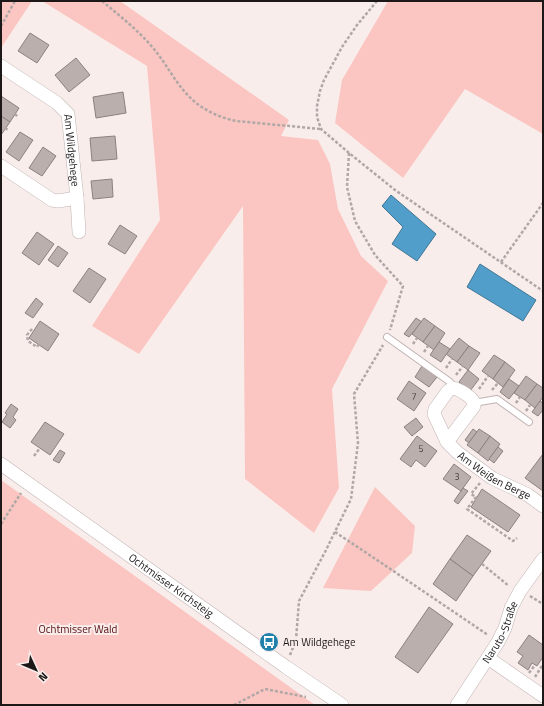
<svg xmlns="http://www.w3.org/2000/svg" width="544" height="706" font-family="'Titillium Web',sans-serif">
<rect width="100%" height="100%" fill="#f9edec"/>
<!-- green -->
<g fill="#fbc6c1">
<polygon points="1,1 32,1 1,48"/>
<polygon points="42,1 120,1 289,120 281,136 318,140 330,164 338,209 361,256 388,281 332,389 339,488 314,533 245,479 243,206 139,354 92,326 160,220 147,66"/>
<polygon points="388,1 543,1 543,134 465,89 403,178 335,123 342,80"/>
<polygon points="1,480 315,705 1,705"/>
<polygon points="375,487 415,526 412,553 371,591 323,588"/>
</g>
<!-- water -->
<g fill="#509ec9" stroke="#407694">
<polygon points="391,195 436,234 417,261 392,244 403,227 382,206"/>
<polygon points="480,264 536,300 523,321 467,287"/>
</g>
<!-- building -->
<g fill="#baafad" stroke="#8c8180">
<polygon points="30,33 49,45 37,63 18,51"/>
<polygon points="76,58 90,75 69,92 55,75"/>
<polygon points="123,92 126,113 96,118 93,97"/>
<polygon points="1,96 19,108 10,122 1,116"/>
<polygon points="1,116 10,122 1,135"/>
<polygon points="20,132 33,140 19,161 6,152"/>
<polygon points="115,136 117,159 92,161 90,138"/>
<polygon points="43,147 56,156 42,176 29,168"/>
<polygon points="112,179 113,197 93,199 91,181"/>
<polygon points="120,225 137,236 125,254 108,244"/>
<polygon points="37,232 54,244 39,265 22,253"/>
<polygon points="58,246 68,253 58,267 48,260"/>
<polygon points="89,268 106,279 90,303 73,291"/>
<polygon points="36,298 43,304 33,318 25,313"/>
<polygon points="416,318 422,322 409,337 404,334"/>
<polygon points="424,318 435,326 423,342 412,334"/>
<polygon points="40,321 59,334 48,351 29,338"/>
<polygon points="435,326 445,333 434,350 423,342"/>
<polygon points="459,338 469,346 457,362 446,354"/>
<polygon points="439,342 450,349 441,362 430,355"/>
<polygon points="469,346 480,353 468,370 457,362"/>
<polygon points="494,355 505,362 493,379 482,371"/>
<polygon points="505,362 515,370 503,387 493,379"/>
<polygon points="422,366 437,377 429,387 415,377"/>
<polygon points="468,370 479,379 470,391 459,382"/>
<polygon points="526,376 537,384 525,400 514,393"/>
<polygon points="509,379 519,386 509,399 500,392"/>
<polygon points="409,381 426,393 414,411 397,399"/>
<polygon points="537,384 543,388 543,397 535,408 525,400"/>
<polygon points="540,401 543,403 543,410 538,416 532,412"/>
<polygon points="11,404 18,409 13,417 16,420 10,428 2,422 7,414 5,413"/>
<polygon points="416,418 423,427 412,436 404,427"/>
<polygon points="45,422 64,434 50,455 31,442"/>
<polygon points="473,429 477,432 469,443 465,440"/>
<polygon points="479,429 490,436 478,453 467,445"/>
<polygon points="417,436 437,451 425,467 416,460 411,467 400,459"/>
<polygon points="490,436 500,444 488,461 478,453"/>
<polygon points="498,447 503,451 494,463 489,459"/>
<polygon points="60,450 65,453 59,463 53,460"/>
<polygon points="543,454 543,491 525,478"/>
<polygon points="454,464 471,477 461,491 443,479"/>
<polygon points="463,488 468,491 458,504 454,501"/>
<polygon points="482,489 520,515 508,532 471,507"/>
<polygon points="467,535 491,551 473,576 450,559"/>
<polygon points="450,559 473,576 456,601 433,584"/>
<polygon points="429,607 453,624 418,673 395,657"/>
<polygon points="529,635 543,645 543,657 537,666 532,663 528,670 518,663 523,656 517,652"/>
</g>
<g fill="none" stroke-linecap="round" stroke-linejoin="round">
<defs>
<g id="service">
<polyline points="387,337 450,382 453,388"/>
<polyline points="474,403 497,399 529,422"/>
</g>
<g id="minor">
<path id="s1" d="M1,66L57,103L68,114L77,198L58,201L52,200L1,166"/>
<polyline points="77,198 79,232"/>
<path id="s2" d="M447,442L474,406C474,405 474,404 474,403C473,397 458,389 453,388L448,391L435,409L434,414L447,442L458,453L492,478L528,495L543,506"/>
<path id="s3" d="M1,464L286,667L342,705"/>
<polyline points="488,658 543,696"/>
<path id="s4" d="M457,705L498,642L505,628L511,608L520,591L543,559"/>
</g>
</defs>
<!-- service casing -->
<use href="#service" stroke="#bfb4b3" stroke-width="8"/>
<!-- minor casing -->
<use href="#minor" stroke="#bfb4b3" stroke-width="14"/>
<!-- path -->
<g stroke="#b0a7a6" stroke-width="2.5" stroke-dasharray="3 2" stroke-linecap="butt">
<path d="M102,1C120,16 139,31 154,49C168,66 178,88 195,102C207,112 222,118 236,121L321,129"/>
<polyline points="377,1 357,25 342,47 324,80 320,91 317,106 317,117 321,129 349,153 395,190 543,291"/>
<polyline points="1,26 15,1"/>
<polyline points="15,114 18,117"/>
<polyline points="5,128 8,130"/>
<polyline points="349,153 347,187 355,221 375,255 403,286 390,330"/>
<polyline points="501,262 543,203"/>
<polyline points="32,329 27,335 28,341 37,347 39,344"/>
<polyline points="413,344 417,338"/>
<polyline points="424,352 428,346"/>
<polyline points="446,368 452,359"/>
<polyline points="456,375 463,366"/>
<polyline points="479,389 488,376"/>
<polyline points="492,390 498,383"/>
<polyline points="516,403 520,397"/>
<polyline points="526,411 530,405"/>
<polyline points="34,456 40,448"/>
<polyline points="480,483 471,494 476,497 467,509 513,541 517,538"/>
<polyline points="1,524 21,493"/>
<polyline points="335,532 383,564 488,635"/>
<polyline points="482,564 509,586"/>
<polyline points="530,596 543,604"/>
<polyline points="290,655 296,640 299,601 325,552 351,499 358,443 354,394 383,345"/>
<polyline points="529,673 535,665"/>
<polyline points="535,677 543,664"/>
<polyline points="234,705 265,689 306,697"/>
</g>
<!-- service -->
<use href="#service" stroke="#fff" stroke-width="6"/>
<!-- minor -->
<use href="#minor" stroke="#fff" stroke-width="13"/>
</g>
<!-- icons -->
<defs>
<symbol id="bus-disc" viewBox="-11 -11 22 22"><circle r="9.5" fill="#2180ac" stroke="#f9edec"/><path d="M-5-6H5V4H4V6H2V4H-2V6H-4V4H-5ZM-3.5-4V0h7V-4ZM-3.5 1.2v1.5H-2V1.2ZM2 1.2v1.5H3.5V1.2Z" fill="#fff"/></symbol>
</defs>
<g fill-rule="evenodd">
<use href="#bus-disc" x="258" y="631" width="22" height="22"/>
</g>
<g text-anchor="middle" stroke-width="4" stroke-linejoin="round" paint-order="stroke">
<!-- number labels -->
<g font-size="9" fill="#443e3d">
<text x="414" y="400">7</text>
<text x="421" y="452">5</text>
<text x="457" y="480">3</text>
</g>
<!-- street labels -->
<g font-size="11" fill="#1c1818" stroke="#f9edec">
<text dy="4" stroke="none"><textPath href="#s1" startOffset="119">Am Wildgehege</textPath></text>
<text dy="4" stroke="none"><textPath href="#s2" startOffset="197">Am Weißen Berge</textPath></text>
<text dy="4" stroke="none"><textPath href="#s3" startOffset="209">Ochtmisser Kirchsteig</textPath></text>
<text dy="4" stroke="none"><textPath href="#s4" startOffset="85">Naruto-Straße</textPath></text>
</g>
<!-- park labels -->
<g font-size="11" fill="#550c0e" stroke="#f9edec">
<text x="78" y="633">Ochtmisser Wald</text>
</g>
<!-- poi labels -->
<g font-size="11" fill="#1c1818" stroke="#f9edec" text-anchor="start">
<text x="283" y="646">Am Wildgehege</text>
</g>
</g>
<!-- border -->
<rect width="544" height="706" fill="none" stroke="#1c1818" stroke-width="4"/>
<!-- north arrow -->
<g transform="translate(36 670) rotate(134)" stroke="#f9edec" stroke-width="3" paint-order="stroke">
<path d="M0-3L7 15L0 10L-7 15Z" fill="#1c1818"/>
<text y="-6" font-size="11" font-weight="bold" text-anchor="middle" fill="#1c1818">N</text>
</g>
</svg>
